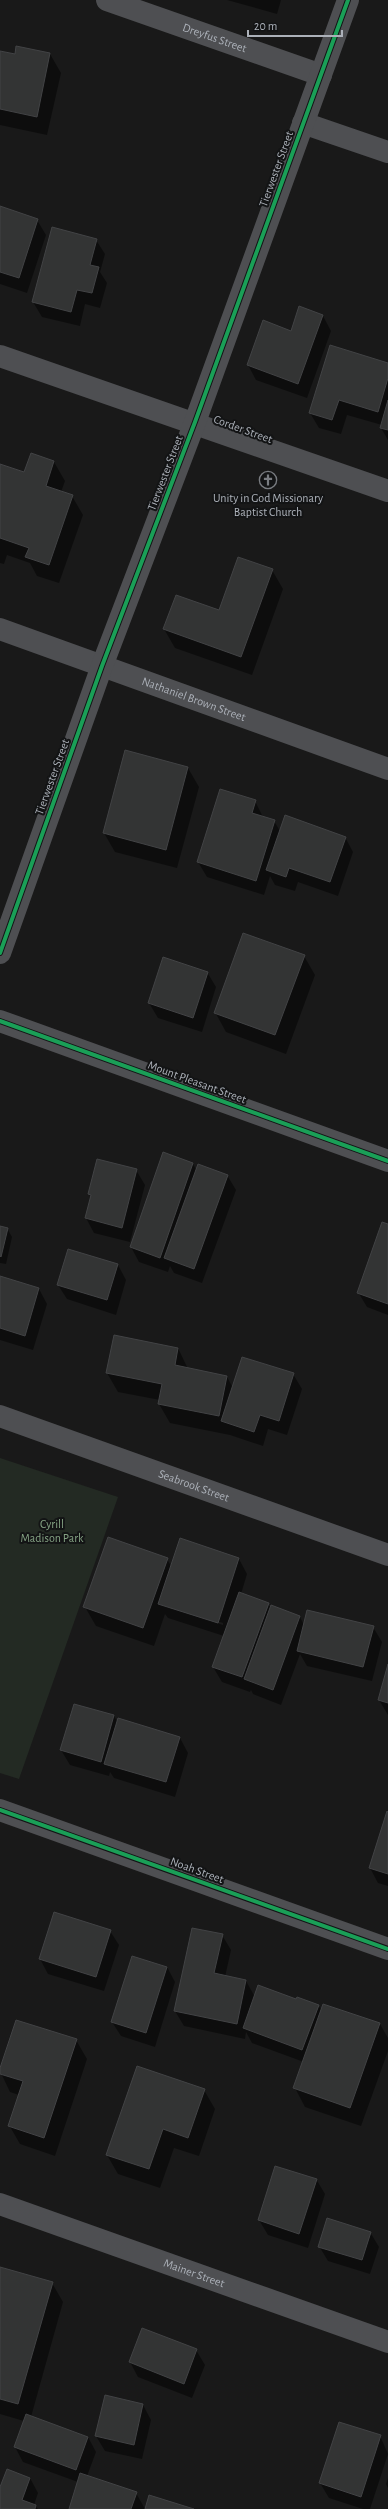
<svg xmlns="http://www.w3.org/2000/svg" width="388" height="2509" font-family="'Alegreya Sans',sans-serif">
<rect width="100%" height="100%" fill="#191919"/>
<!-- green -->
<polygon fill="#232a23" points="0,1458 118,1497 19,1779 0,1773"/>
<!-- shadow -->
<g fill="#0007" fill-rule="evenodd">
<polygon points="227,0 281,0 277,14"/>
<polygon points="0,52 15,55 50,54 61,73 47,135 0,125"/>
<polygon points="0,207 37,220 46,235 27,293 0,284"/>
<polygon points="96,240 105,254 100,272 107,283 100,308 85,304 80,326 42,317 33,302"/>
<polygon points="323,316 331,331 307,398 256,380 248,365 291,332"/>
<polygon points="388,364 388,440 381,428 382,425 347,415 341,434 319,428 310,413"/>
<polygon points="31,454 54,462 65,481 61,492 72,496 83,515 59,583 37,576 30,563 7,555 4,564 0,563 0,465 24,474"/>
<polygon points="272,570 283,589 252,675 175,648 164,629 219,611"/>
<polygon points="188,768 199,787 177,868 115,852 104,833"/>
<polygon points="255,801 263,817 274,821 280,831 345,837 353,852 338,896 298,882 295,891 275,885 270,876 264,895 207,877 198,862"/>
<polygon points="304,956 315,975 286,1054 226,1032 215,1012"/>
<polygon points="207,972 216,987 202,1032 158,1018 149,1003"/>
<polygon points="193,1164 197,1171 227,1175 236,1190 202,1283 174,1273 170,1266 168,1272 139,1262 131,1247"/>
<polygon points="136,1170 145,1185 130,1242 94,1233 86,1218 91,1198 89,1194"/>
<polygon points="388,1226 388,1315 367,1307 358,1292"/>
<polygon points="0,1227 7,1228 12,1237 6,1264 0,1263"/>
<polygon points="69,1251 118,1265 126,1280 116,1315 67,1299 58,1285"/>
<polygon points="0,1277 39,1289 47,1304 33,1350 0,1340"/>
<polygon points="178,1348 188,1369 227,1377 233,1388 293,1374 302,1389 287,1435 268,1429 263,1446 230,1435 170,1423 159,1404 160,1400 118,1392 107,1373"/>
<path d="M180,1539L239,1559L247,1574L241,1594L268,1604L271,1608L300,1617L304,1625L373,1627L382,1642L372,1681L307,1666L300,1654L281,1705L253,1694L251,1690L250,1692L222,1682L213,1667L224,1636L168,1618L165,1614L154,1646L96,1626L85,1607L167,1559L171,1566ZM170,1606L223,1623V1625L170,1608Z"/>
<polygon points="388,1667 388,1715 379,1700"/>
<polygon points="114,1716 118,1723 119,1720 180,1738 188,1753 175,1797 114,1778 110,1772 109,1776 70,1765 61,1750"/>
<polygon points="388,1813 388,1886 378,1883 370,1868"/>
<polygon points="110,1931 119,1945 104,1991 48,1974 40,1959"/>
<polygon points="222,1935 231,1950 225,1977 246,1981 255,1997 297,2001 318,2005 322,2011 324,2005 380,2024 388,2038 388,2051 361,2126 305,2107 295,2088 304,2062 252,2043 246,2032 245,2039 184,2026 175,2011"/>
<polygon points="167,1967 175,1982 155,2047 121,2036 112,2022"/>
<polygon points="76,2040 87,2059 55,2156 20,2144 9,2125 19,2095 10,2092 0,2071"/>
<polygon points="204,2090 215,2109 199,2156 174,2148 160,2188 118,2174 107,2155"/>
<polygon points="316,2179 325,2194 308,2248 268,2235 259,2220"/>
<polygon points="370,2232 379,2247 370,2274 328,2261 319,2246"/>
<polygon points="0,2268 52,2283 63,2302 31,2417 88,2437 96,2452 87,2476 136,2493 145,2509 70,2509 78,2482 23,2462 15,2447 24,2421 0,2414"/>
<polygon points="196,2350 205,2365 192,2398 138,2377 130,2362"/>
<polygon points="143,2405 151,2420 142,2459 105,2451 96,2436"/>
<polygon points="380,2436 388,2454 370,2509 363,2509 329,2498 320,2483"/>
<polygon points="30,2478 38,2493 34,2505 38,2509 0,2509 0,2489"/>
<polygon points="388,2478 388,2488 386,2484"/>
</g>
<!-- building -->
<g fill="#333434" stroke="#424345">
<polygon points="16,46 50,53 37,117 0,109 0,51 15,54"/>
<polygon points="0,206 38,219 19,278 0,272"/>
<polygon points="52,227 97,239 90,265 99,267 92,293 77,290 71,312 32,302"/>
<polygon points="299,306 323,315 298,384 247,365 263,320 291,331"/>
<polygon points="330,345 388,363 388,378 378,412 339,400 332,420 309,413"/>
<polygon points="388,400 388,430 380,428"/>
<polygon points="31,453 54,461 46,486 73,495 49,565 25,557 29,548 0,538 0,464 24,472"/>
<polygon points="238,557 273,569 241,657 163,629 176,595 219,610"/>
<polygon points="125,750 188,767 166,850 103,833"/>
<polygon points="220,789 256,800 252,813 275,820 256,881 197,862"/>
<polygon points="285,815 346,837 330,882 289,868 286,877 266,870"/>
<polygon points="243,933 305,955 275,1035 214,1013"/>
<polygon points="163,957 208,972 193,1018 148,1003"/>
<polygon points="163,1152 193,1163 160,1258 130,1247"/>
<polygon points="97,1159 137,1169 122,1228 85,1218 91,1195 88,1194"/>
<polygon points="198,1164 228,1175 194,1269 164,1258"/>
<polygon points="382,1222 388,1224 388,1304 357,1293"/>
<polygon points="0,1226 8,1228 1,1257 0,1256"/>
<polygon points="68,1249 118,1264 107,1300 57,1285"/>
<polygon points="0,1276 39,1288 25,1336 0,1328"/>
<polygon points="114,1335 178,1348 175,1365 227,1376 219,1416 158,1404 162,1384 106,1373"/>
<polygon points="242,1357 294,1373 279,1421 260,1415 254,1432 221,1421"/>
<polygon points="108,1537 168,1558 143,1628 83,1607"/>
<polygon points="180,1538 239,1558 218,1623 158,1604"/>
<polygon points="239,1592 269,1603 242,1677 212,1667"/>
<polygon points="271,1605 300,1616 273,1690 244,1679"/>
<polygon points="307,1610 374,1626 363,1667 297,1651"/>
<polygon points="388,1664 388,1703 378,1700"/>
<polygon points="74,1704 114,1715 101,1762 60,1750"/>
<polygon points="118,1718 180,1737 166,1782 104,1764"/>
<polygon points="387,1811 388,1812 388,1874 369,1868"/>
<polygon points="54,1912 111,1930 96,1977 39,1959"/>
<polygon points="192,1928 223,1934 214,1973 246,1980 237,2024 174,2011"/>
<polygon points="132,1956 167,1967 146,2033 111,2022"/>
<polygon points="258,1985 296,1999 297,1997 319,2005 302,2050 243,2028"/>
<polygon points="323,2004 380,2023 350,2108 293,2088"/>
<polygon points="16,2020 77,2039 44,2138 8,2126 23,2081 0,2074 0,2068"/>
<polygon points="137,2066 205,2089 188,2138 163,2129 149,2169 106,2155"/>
<polygon points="275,2166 317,2179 299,2234 258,2220"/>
<polygon points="327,2218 371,2232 362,2260 318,2247"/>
<polygon points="0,2267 53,2282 18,2404 0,2399"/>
<polygon points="142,2328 197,2349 184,2384 129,2362"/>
<polygon points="105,2395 143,2404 134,2445 95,2436"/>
<polygon points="26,2414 88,2437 76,2470 14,2447"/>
<polygon points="339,2422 381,2435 361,2497 319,2483"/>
<polygon points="7,2469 30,2478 22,2500 36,2505 35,2509 0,2509 0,2487"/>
<polygon points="80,2473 137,2492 131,2509 69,2509"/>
<polygon points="149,2495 194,2509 145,2509"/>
</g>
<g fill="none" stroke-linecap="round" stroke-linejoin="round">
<!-- minor -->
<g stroke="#4e4f52" stroke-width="22">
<path id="s1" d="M107,0L321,75"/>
<polyline points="303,123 388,152"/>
<polyline points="0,356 388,491"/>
<path id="s2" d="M0,629L388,769"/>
<polyline points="0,1021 388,1161"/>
<path id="s3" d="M0,1416L388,1555"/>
<polyline points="0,1810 388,1949"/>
</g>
<!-- tertiary -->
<g stroke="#4e4f52" stroke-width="22">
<polyline points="0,953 102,666 195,422 348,0"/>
<path id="s4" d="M0,2204L388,2342"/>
</g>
<defs>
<g id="cycleway">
<polyline points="0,953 102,666 195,422 348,0"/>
<polyline points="0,1021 388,1161"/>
<polyline points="0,1810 388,1949"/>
</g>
</defs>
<!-- cycleway casing -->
<use href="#cycleway" stroke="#131415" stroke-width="6"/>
<!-- cycleway -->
<use href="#cycleway" stroke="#1a9f57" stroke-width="4"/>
</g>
<!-- icons -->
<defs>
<symbol id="church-ring" viewBox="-11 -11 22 22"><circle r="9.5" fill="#131415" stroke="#797c81" stroke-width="1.5"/><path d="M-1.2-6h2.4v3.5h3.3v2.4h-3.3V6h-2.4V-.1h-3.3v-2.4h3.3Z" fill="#797c81"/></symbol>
</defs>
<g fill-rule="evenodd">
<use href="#church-ring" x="258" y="470" width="20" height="20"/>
</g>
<g text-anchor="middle" stroke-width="4" stroke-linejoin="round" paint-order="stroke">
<!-- street labels -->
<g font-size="12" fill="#acb1b9" stroke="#131415">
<text dy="4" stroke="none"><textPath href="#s1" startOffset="114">Dreyfus Street</textPath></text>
<text transform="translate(276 169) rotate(-70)" y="4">Tierwester Street</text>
<text transform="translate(243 429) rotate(20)" y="4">Corder Street</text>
<text transform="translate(165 473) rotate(-69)" y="4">Tierwester Street</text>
<text dy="4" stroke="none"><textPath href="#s2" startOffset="206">Nathaniel Brown Street</textPath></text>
<text transform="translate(52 777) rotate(-70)" y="4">Tierwester Street</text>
<text transform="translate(197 1082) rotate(20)" y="4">Mount Pleasant Street</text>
<text dy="4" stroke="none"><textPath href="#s3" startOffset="206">Seabrook Street</textPath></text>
<text transform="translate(197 1870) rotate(20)" y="4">Noah Street</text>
<text dy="4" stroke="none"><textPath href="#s4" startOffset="206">Mainer Street</textPath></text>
</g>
<!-- poi labels -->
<g font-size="12" fill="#acb1b9" stroke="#131415">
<text x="268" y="502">Unity in God Missionary<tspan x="268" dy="14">Baptist Church</tspan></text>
</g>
<!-- park labels -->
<g font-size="12" fill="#85a384" stroke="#131415">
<text x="52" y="1528">Cyrill<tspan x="52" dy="14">Madison Park</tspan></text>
</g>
</g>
<!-- scale -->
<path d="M248 30v6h94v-6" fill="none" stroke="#acb1b9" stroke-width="2"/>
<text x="254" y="30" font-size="12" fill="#acb1b9" stroke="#131415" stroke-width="3" paint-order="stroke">20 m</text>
</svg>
